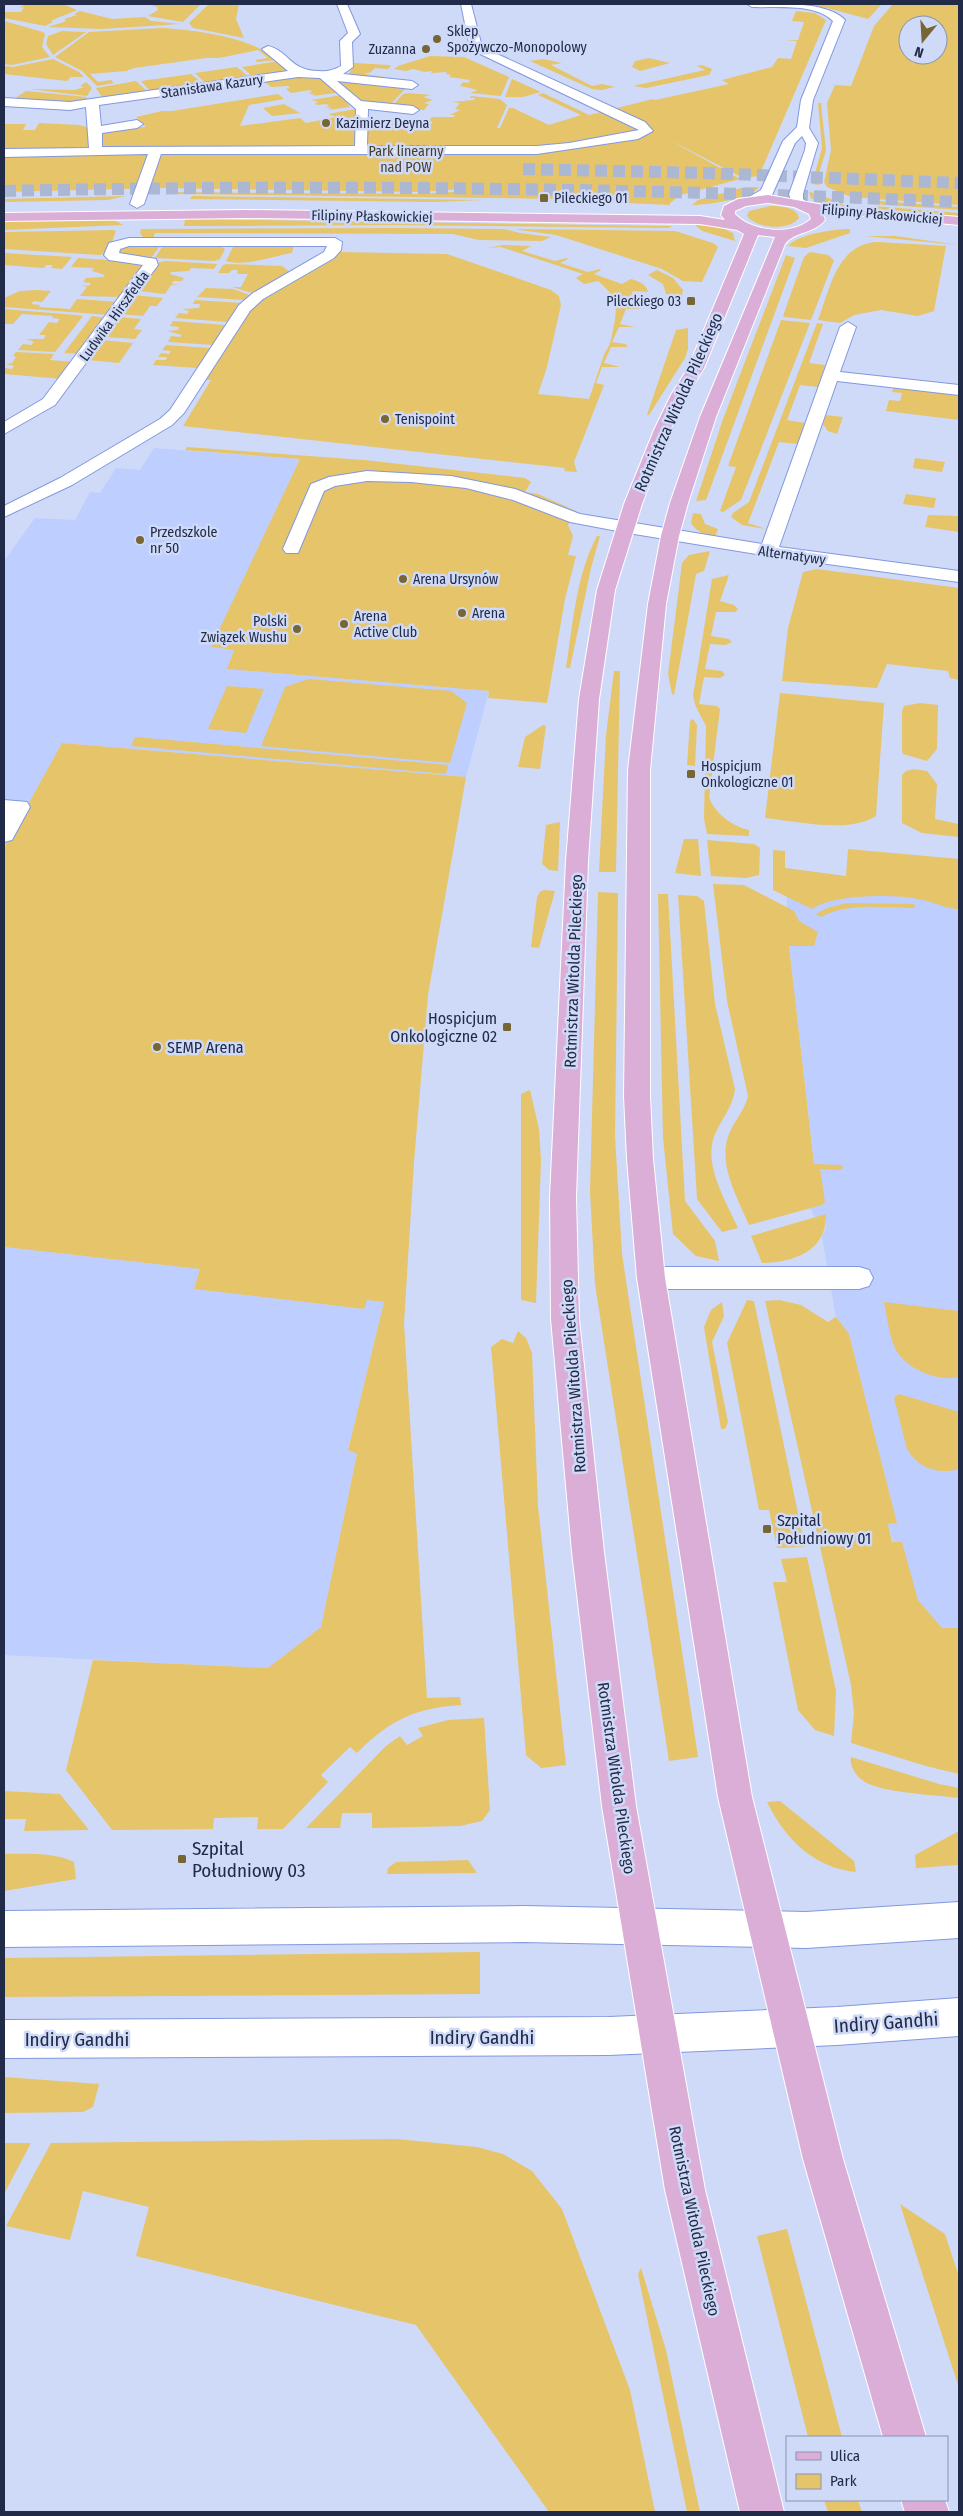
<svg xmlns="http://www.w3.org/2000/svg" width="963" height="2516" font-family="'Fira Sans Condensed',sans-serif">
<rect width="100%" height="100%" fill="#cfdaf8"/>
<!-- built -->
<g fill="#bdceff">
<polygon points="154,448 300,459 212,647 234,650 227,669 489,691 466,777 62,743 4,848 4,561 35,518 75,520 90,492 100,493 116,468 140,470"/>
<polygon points="785,868 959,892 959,1311 884,1303 916,1368 942,1378 959,1377 959,1628 942,1628 918,1600 912,1580 893,1542 888,1524 897,1523 849,1334 836,1317 822,1237 826,1228 826,1215 815,1217 810,1208 814,1163 789,945"/>
<polygon points="4,1247 200,1269 194,1289 363,1309 366,1300 384,1302 348,1449 357,1453 321,1627 268,1668 4,1655"/>
</g>
<!-- green -->
<g fill="#e5c46a" fill-rule="evenodd">
<path d="M26,4H63L77,10C69,14 58,17 51,21L53,22L45,26L4,18V12H21L24,7L19,8Z"/>
<polygon points="149,4 201,4 183,22 148,16 158,10 157,7"/>
<polygon points="209,4 239,4 236,19 244,38 193,28 189,23"/>
<polygon points="799,4 882,4 868,19 827,8"/>
<path d="M893,4H959V205L851,197L827,187L824,182L831,150L827,103L835,85L851,86L874,26ZM908,25H938V55H908Z"/>
<polygon points="80,11 112,19 145,17 151,21 180,24 101,29 48,27 64,22 66,20 64,19 77,15 74,14"/>
<polygon points="796,11 815,13 826,20 759,176 743,178 666,138 740,179 681,195 670,203 670,205 563,200 563,199 177,194 168,192 421,194 467,191 461,189 422,192 160,188 4,192 4,124 26,124 23,130 35,130 39,123 79,125 91,128 146,127 136,117 162,111 172,111 278,94 284,99 249,105 240,126 300,118 306,123 336,117 328,114 356,109 356,126 367,122 424,125 431,124 433,122 428,121 432,117 454,117 455,115 450,115 460,110 455,109 460,103 452,102 474,100 475,98 470,98 471,96 500,99 507,105 497,128 500,128 509,108 513,108 549,125 581,115 538,95 543,93 589,115 653,99 655,100 729,84 722,80 772,67 778,58 791,59 797,41 785,40 798,40 804,22 792,21"/>
<polygon points="4,21 43,32 45,34 42,47 50,57 12,65 4,64 4,34 6,32 4,31"/>
<path d="M162,28C195,30 253,37 276,60L257,62L255,60L268,58L258,50L219,58H206L134,68L126,71L90,74L98,82L111,80L114,83L97,86L82,71L55,57L89,32Z"/>
<polygon points="62,31 86,32 53,55 46,44 48,36"/>
<polygon points="430,56 464,57 509,77 501,96 470,93 478,90 460,86 463,82 468,83 470,80 449,77 451,75 446,74 447,72 431,73 432,71 425,72 413,69 406,71 394,69 398,66"/>
<polygon points="649,58 670,63 640,71 632,67 635,61"/>
<polygon points="53,59 79,72 84,77 71,77 67,81 4,74 4,66 13,67"/>
<polygon points="543,59 562,63 551,65 592,86 602,84 615,87 601,90 592,89 530,61"/>
<polygon points="279,61 291,70 285,73 253,77 242,67"/>
<polygon points="354,63 389,65 391,66 388,69 375,68 371,72 364,74 385,77 383,78 413,81 348,76"/>
<polygon points="702,65 712,69 709,75 646,88 633,86 705,70 697,66"/>
<polygon points="237,67 250,78 206,84 195,73"/>
<polygon points="191,74 203,84 151,92 141,81"/>
<polygon points="295,75 322,78 336,93 312,96 315,95 308,93 312,92 310,90 291,93 286,89 290,88 288,86 271,87 263,80"/>
<polygon points="512,79 541,92 523,97 505,97"/>
<polygon points="136,81 148,92 118,97 102,97 96,88"/>
<polygon points="351,81 407,87 389,106 361,102 337,83"/>
<polygon points="86,82 92,88 87,96 30,89 75,90 84,87 80,86"/>
<polygon points="26,91 86,97 87,98 84,102 65,104 11,101"/>
<polygon points="409,93 431,95 423,97 433,100 424,103 429,104 424,110 392,106 403,94"/>
<polygon points="342,95 350,107 328,110 332,108 325,107 329,106 327,104 317,105 315,103 319,102 311,100"/>
<polygon points="818,103 821,103 826,151 818,176 820,185 812,184 822,148"/>
<polygon points="284,104 300,113 272,116 263,108"/>
<path d="M745,187H759C750,199 707,205 692,205L698,200Z"/>
<polygon points="809,192 819,194 851,208 826,206 811,198"/>
<polygon points="125,196 108,200 4,202 4,199"/>
<polygon points="192,196 484,200 435,202 190,199"/>
<polygon points="878,201 959,207 959,210 874,204"/>
<path d="M770,206C780,206 797,207 799,218C789,231 757,229 747,216L749,211Z"/>
<polygon points="874,206 959,213 959,216 874,209"/>
<polygon points="103,219 116,221 123,225 4,230 4,221"/>
<polygon points="185,219 672,226 669,228 397,225 186,226 184,226"/>
<polygon points="695,225 720,227 733,233 735,241 702,231"/>
<polygon points="396,228 504,229 520,233 551,237 542,241 479,240 453,234 155,233 153,239 143,237 140,233 141,229"/>
<polygon points="513,229 675,231 713,243 718,247 702,282 683,281 662,269 556,235"/>
<path d="M850,229V233L806,248L788,246C798,234 835,229 850,229Z"/>
<polygon points="113,230 116,231 108,253 99,255 4,249 4,232"/>
<polygon points="865,236 895,236 959,245"/>
<path d="M878,242L946,246L934,311L918,316L881,310L854,315L840,323L818,320C830,289 837,243 878,242Z"/>
<path d="M234,245H294L292,253C273,256 245,267 226,261Z"/>
<path d="M503,245L531,246L522,251L555,261L567,258L568,259L560,263L588,272L600,269L601,270L594,274L622,284L631,279C638,281 647,284 648,292L633,291L627,306L642,309H626L620,324L635,327H619L612,342L625,344L628,347H611L604,363L620,367H602L596,383L604,385L574,462L577,472L564,471L565,468L183,426L211,380H204L254,304L339,252L447,254L551,290L559,296L561,305L547,367L538,394L589,399L605,352C611,345 611,338 613,330C618,306 618,298 598,281L584,284L576,278L583,274L501,247L487,248Z"/>
<polygon points="120,247 159,247 152,257 119,255 117,248"/>
<polygon points="162,247 222,247 225,249 220,259 214,261 155,258"/>
<polygon points="810,252 828,255 834,260 811,320 785,317 783,316 804,257"/>
<polygon points="4,253 72,257 62,269 51,268 53,265 46,265 44,268 4,265"/>
<polygon points="786,255 795,258 706,500 696,501 723,419"/>
<polygon points="78,258 140,262 146,265 122,297 80,296 87,287 81,285 89,286 91,283 83,282 86,278 103,277 105,275 92,271 94,268 71,267"/>
<polygon points="165,261 217,264 214,269 191,268 189,271 171,272 170,274 184,278 182,281 173,281 172,284 180,284 171,285 165,294 138,291 157,263"/>
<polygon points="227,264 282,266 291,273 255,294 232,287 241,287 248,274 237,274 238,270 232,270 229,273 218,273 223,265"/>
<polygon points="657,270 673,278 683,290 682,296 666,294 663,284 648,275"/>
<polygon points="206,288 233,289 252,296 245,300 197,297"/>
<polygon points="37,290 51,291 42,302 34,301 31,304 40,305 39,307 70,309 77,299 119,302 109,315 4,307 4,298 20,291"/>
<polygon points="134,295 163,298 157,306 150,306 143,316 120,314"/>
<polygon points="195,300 242,303 228,322 175,318 179,313 187,314 189,311 182,309 199,308 200,304 193,304"/>
<polygon points="4,309 76,315 83,316 55,352 18,350 23,344 31,345 34,342 26,339 44,339 46,335 39,335 49,322 57,323 60,319 52,318 53,316 22,314 13,324 4,324"/>
<polygon points="92,316 107,318 81,354 64,353"/>
<polygon points="118,317 141,319 134,329 142,330 135,339 104,337"/>
<polygon points="781,320 810,323 741,500 723,512 720,511 736,467 728,466"/>
<polygon points="173,321 225,325 213,345 168,342 171,336 180,337 182,335 167,331 178,330 179,327 170,326"/>
<polygon points="817,323 823,324 809,363 825,365 818,387 800,385 787,420 805,423 798,444 779,442 748,523 766,529 742,525 731,517 733,513 749,502"/>
<polygon points="688,328 688,349 685,358 649,415 647,415 676,330"/>
<polygon points="101,340 133,343 119,363 88,360"/>
<polygon points="166,345 210,348 198,368 153,365 156,360 166,360 167,357 158,357 161,353 169,354 171,351 162,350"/>
<polygon points="16,352 54,354 50,360 75,362 62,379 4,374 4,368 12,369 14,366 6,364 12,363 16,357 13,356"/>
<polygon points="894,387 959,394 959,420 886,411 889,400 900,401 902,393 892,392"/>
<polygon points="826,415 843,417 837,434 828,431 823,424"/>
<polygon points="187,447 364,460 525,478 531,482 525,492 538,494 576,511 568,525 573,536 568,555 576,556 565,599 547,703 488,698 489,691 227,669 234,650 211,647 300,459 185,450"/>
<polygon points="915,458 945,462 942,472 913,468"/>
<polygon points="906,494 936,498 934,508 903,504"/>
<path d="M693,513L701,514L705,524L718,529L715,537C706,535 696,532 691,523Z"/>
<polygon points="928,515 959,516 959,532 925,527"/>
<path d="M597,536H600L591,568L570,668H566C573,624 576,575 597,536Z"/>
<polygon points="710,551 704,571 696,574 674,695 672,694 668,674 682,563 689,555"/>
<polygon points="817,569 959,588 959,680 950,678 948,671 887,664 877,688 782,681 788,628 803,572"/>
<path d="M729,575L720,601L734,605L738,609L735,612H716L711,636L729,639L732,642L725,645L710,644L705,669L722,671L725,675L720,678L704,677L699,704L717,706L720,709L709,798C716,814 731,826 749,830V836L707,834L704,819L706,726L696,707L693,696L712,579Z"/>
<polygon points="614,671 620,671 616,872 599,872 606,735"/>
<polygon points="308,679 451,691 467,703 450,763 261,746 285,687"/>
<polygon points="227,686 264,689 246,733 208,729"/>
<path d="M780,693L884,703L876,816C848,834 797,821 765,818Z"/>
<polygon points="920,703 938,705 937,749 927,761 903,754 902,750 902,711 904,706"/>
<polygon points="693,719 697,725 695,766 687,765 690,721"/>
<polygon points="543,725 546,726 540,769 518,767 525,737"/>
<polygon points="135,737 448,765 446,774 131,746"/>
<path d="M62,743L466,777L428,995L414,1162L404,1323L427,1698L460,1697L461,1705C415,1708 390,1720 357,1753L350,1747L321,1775L328,1782L283,1829H257L258,1817L214,1818L213,1829L112,1830L66,1770L93,1660L268,1668L321,1627L357,1454L348,1450L384,1302L367,1300L364,1309L194,1289L200,1269L4,1247V848Z"/>
<polygon points="914,769 927,771 937,784 935,819 959,824 959,837 922,833 902,823 902,775 906,771"/>
<polygon points="560,822 558,871 549,870 542,864 546,825"/>
<polygon points="684,839 698,839 701,876 675,873"/>
<polygon points="707,840 754,844 760,848 759,875 746,878 711,876"/>
<path d="M848,849L959,859V909C944,909 933,901 918,899C893,894 834,894 812,909L773,890V850L785,851V868L846,876Z"/>
<path d="M713,884L744,885L794,911L799,921L818,932L814,946H789L814,1164L842,1165L843,1168L839,1170L820,1169L825,1202L822,1205L749,1225C738,1198 717,1164 729,1134C734,1121 745,1110 748,1096L727,1001Z"/>
<polygon points="544,890 555,891 539,948 531,947 537,897 540,892"/>
<polygon points="598,892 618,893 615,1136 622,1254 698,1757 669,1761 595,1284 590,1191"/>
<polygon points="658,894 668,894 685,1201 715,1241 719,1261 696,1256 673,1234 663,1138"/>
<path d="M678,895L697,896L704,901L715,1004L735,1089C733,1106 723,1117 716,1132C701,1162 726,1201 738,1228L722,1232L697,1199Z"/>
<path d="M847,903L914,904L915,908C884,908 849,902 821,917L816,914L827,908Z"/>
<polygon points="530,1090 539,1129 541,1160 536,1303 521,1300 521,1094"/>
<path d="M826,1214C827,1251 794,1262 762,1263L751,1236Z"/>
<polygon points="747,1300 754,1301 805,1547 777,1548 769,1510 759,1510 727,1343"/>
<polygon points="779,1300 801,1305 828,1322 836,1317 849,1334 897,1523 888,1524 892,1542 902,1542 918,1600 942,1628 959,1628 959,1774 926,1766 851,1743 854,1714 851,1685 765,1301"/>
<polygon points="722,1302 724,1316 712,1342 728,1422 725,1429 721,1429 704,1327 711,1310"/>
<path d="M884,1302L959,1311V1377C938,1382 905,1369 895,1348C889,1335 887,1317 884,1302Z"/>
<polygon points="518,1331 526,1338 532,1353 538,1506 566,1765 541,1768 526,1755 491,1347 502,1339 513,1343"/>
<path d="M899,1394L959,1412V1469C938,1475 918,1468 907,1449L894,1398Z"/>
<polygon points="807,1557 836,1691 834,1736 815,1730 798,1710 773,1582 787,1582 781,1559"/>
<polygon points="484,1718 490,1810 482,1821 460,1826 372,1828 372,1813 342,1813 340,1828 306,1828 386,1746 400,1736 407,1745 423,1736 418,1728 448,1720"/>
<path d="M851,1757L939,1784L959,1788V1798C936,1795 889,1793 869,1784C859,1780 849,1768 851,1757Z"/>
<polygon points="4,1791 60,1794 89,1830 24,1831 26,1819 4,1819"/>
<path d="M780,1801L854,1861L856,1872C814,1868 785,1839 767,1802Z"/>
<polygon points="959,1831 959,1865 916,1868 915,1855"/>
<path d="M4,1854C28,1854 52,1852 74,1862L76,1879L4,1891Z"/>
<polygon points="468,1860 477,1873 387,1874 388,1868 396,1862"/>
<polygon points="480,1952 480,1994 4,1997 4,1958"/>
<polygon points="4,2077 99,2084 93,2107 83,2112 4,2113"/>
<polygon points="396,2139 477,2147 503,2154 532,2171 562,2209 630,2390 655,2512 549,2512 416,2325 136,2256 149,2207 83,2191 70,2240 6,2226 51,2143"/>
<polygon points="4,2143 31,2143 4,2194"/>
<polygon points="900,2204 945,2234 959,2277 959,2388"/>
<polygon points="787,2229 842,2437 808,2437 757,2236"/>
<polygon points="641,2268 666,2350 700,2512 687,2512 638,2274"/>
<polygon points="824,2500 858,2500 862,2512 828,2512"/>
</g>
<g fill="none" stroke-linecap="round" stroke-linejoin="round">
<!-- highway-tunnel -->
<g stroke="#acb7d4" stroke-width="12" stroke-dasharray="12 6" stroke-linecap="butt">
<polyline points="523,169 705,173 959,183"/>
<path d="M4,191C323,184 641,188 959,202"/>
</g>
<defs>
<g id="minor">
<path d="M337,4H347L360,34L352,42L353,67L343,74L412,81L418,85L412,89L337,81L361,101L413,106L419,110L413,114L368,109L367,146H537L569,143L639,130L476,52L469,43L461,4H471L481,43L484,48L645,122L653,131L638,139L537,154H161L144,204L137,208L130,204L148,154L4,157V149L89,148L86,107L70,110L4,106V98L70,102L288,71L264,51L262,49L268,46C289,51 290,71 319,71C327,72 334,70 341,66L340,41L348,33ZM298,77L320,78L356,109L355,146L102,147V133L137,128L143,124L137,120L101,126L99,105Z"/>
<path d="M747,4C774,4 826,0 845,20L813,100L809,128L818,143L803,194V199L809,204L807,207L802,208L792,204L789,194L805,150L806,143L802,136L795,143L772,195L749,205L742,201L761,190L783,141L797,127L801,100L833,21C815,3 776,8 752,7Z"/>
<polygon points="129,238 335,238 342,242 341,250 334,258 263,299 250,311 184,413 172,425 72,485 4,517 4,506 60,478 160,419 170,410 239,305 253,293 324,252 327,246 129,246 120,249 119,253 156,259 158,265 55,405 4,434 4,422 43,399 143,265 109,260 104,255 109,243"/>
<polygon points="848,322 856,327 840,372 959,385 959,395 837,381 779,547 959,571 959,582 769,556 628,533 570,522 513,500 466,488 411,482 367,481 335,486 324,491 298,553 286,553 283,549 311,484 329,477 367,471 451,476 515,489 580,514 762,544 840,327"/>
<polygon points="4,800 27,802 30,807 12,840 4,842"/>
<polygon points="651,1267 859,1267 869,1270 873,1278 869,1286 859,1289 651,1289 641,1286 637,1278 641,1270"/>
<polygon points="959,1902 959,1938 806,1948 524,1942 4,1947 4,1911 524,1906 806,1912"/>
<polygon points="959,1998 959,2036 837,2045 609,2055 4,2058 4,2020 609,2017 837,2007"/>
</g>
<g id="major">
<path d="M768,195L835,207L959,217V225L822,212L825,220C814,234 795,231 785,244L716,417L688,503L679,536L666,604L650,770V1096L653,1159L665,1278L752,1797L843,2159L926,2437H883L803,2159L718,1797L637,1278L627,1159L624,1096L628,770L648,604L661,536L670,503L700,417L775,237L758,235L704,368L687,395L670,430L642,504L615,590L599,699L588,861L576,1197L579,1319L604,1552L636,1806L705,2190L784,2512H740L665,2190L602,1806L572,1552L551,1319L550,1197L566,861L579,699L597,590L624,504L654,430L671,395L688,368L744,234L737,230L700,224L245,218L4,221V213L245,210L700,216L725,220L721,215L724,206L738,199ZM768,203L794,207L809,214L811,219C792,236 752,232 735,214V211L746,206Z"/>
<polygon points="901,2500 945,2500 949,2512 905,2512"/>
</g>
</defs>
<!-- minor casing -->
<use href="#minor" stroke="#8298df" stroke-width="2"/>
<!-- major casing -->
<use href="#major" stroke="#fff" stroke-width="2"/>
<!-- minor -->
<use href="#minor" fill="#fff" fill-rule="evenodd"/>
<!-- major -->
<use href="#major" fill="#dbaed7" fill-rule="evenodd"/>
</g>
<!-- markers -->
<g fill="#776634" stroke="#cfdaf8" stroke-width="2">
<circle cx="437" cy="39" r="5"/>
<circle cx="426" cy="49" r="5"/>
<circle cx="326" cy="123" r="5"/>
<rect x="539" y="193" width="10" height="10" rx="2.5"/>
<rect x="686" y="296" width="10" height="10" rx="2.5"/>
<circle cx="385" cy="419" r="5"/>
<circle cx="140" cy="540" r="5"/>
<circle cx="403" cy="579" r="5"/>
<circle cx="462" cy="613" r="5"/>
<circle cx="344" cy="624" r="5"/>
<circle cx="297" cy="629" r="5"/>
<rect x="686" y="769" width="10" height="10" rx="2.5"/>
<rect x="502" y="1022" width="10" height="10" rx="2.5"/>
<circle cx="157" cy="1047" r="5"/>
<rect x="762" y="1524" width="10" height="10" rx="2.5"/>
<rect x="177" y="1854" width="10" height="10" rx="2.5"/>
</g>
<g text-anchor="middle" stroke-width="5" stroke-linejoin="round" paint-order="stroke">
<!-- far-poi labels -->
<g font-size="14" fill="#212a46" stroke="#cfdaf8" text-anchor="start">
<text x="447" y="36">Sklep<tspan x="447" dy="16">Spożywczo-Monopolowy</tspan></text>
<text x="416" y="54" text-anchor="end">Zuzanna</text>
<text x="336" y="128">Kazimierz Deyna</text>
<text x="554" y="203">Pileckiego 01</text>
<text x="681" y="306" text-anchor="end">Pileckiego 03</text>
<text x="395" y="424">Tenispoint</text>
<text x="150" y="537">Przedszkole<tspan x="150" dy="16">nr 50</tspan></text>
<text x="413" y="584">Arena Ursynów</text>
<text x="472" y="618">Arena</text>
<text x="354" y="621">Arena<tspan x="354" dy="16">Active Club</tspan></text>
<text x="287" y="626" text-anchor="end">Polski<tspan x="287" dy="16">Związek Wushu</tspan></text>
<text x="701" y="771">Hospicjum<tspan x="701" dy="16">Onkologiczne 01</tspan></text>
</g>
<!-- far-street labels -->
<g font-size="14" fill="#212a46" stroke="#cfdaf8">
<text transform="translate(212 86) rotate(-8)" y="5">Stanisława Kazury</text>
<text transform="translate(882 214) rotate(5)" y="5">Filipiny Płaskowickiej</text>
<text transform="translate(372 216) rotate(1)" y="5">Filipiny Płaskowickiej</text>
<text transform="translate(114 316) rotate(-54)" y="5">Ludwika Hirszfelda</text>
<text transform="translate(792 555) rotate(8)" y="5">Alternatywy</text>
</g>
<!-- far-park labels -->
<g font-size="14" fill="#453d26" stroke="#cfdaf8">
<text x="406" y="156">Park linearny<tspan x="406" dy="16">nad POW</tspan></text>
</g>
<!-- street labels -->
<g font-size="16" fill="#212a46" stroke="#cfdaf8">
<text transform="translate(678 402) rotate(-66)" y="6">Rotmistrza Witolda Pileckiego</text>
<text transform="translate(573 971) rotate(-88)" y="6">Rotmistrza Witolda Pileckiego</text>
<text transform="translate(573 1376) rotate(-94)" y="6">Rotmistrza Witolda Pileckiego</text>
<text transform="translate(617 1778) rotate(82)" y="6">Rotmistrza Witolda Pileckiego</text>
<text transform="translate(695 2221) rotate(78)" y="6">Rotmistrza Witolda Pileckiego</text>
</g>
<!-- poi labels -->
<g font-size="16" fill="#212a46" stroke="#cfdaf8" text-anchor="start">
<text x="497" y="1024" text-anchor="end">Hospicjum<tspan x="497" dy="18">Onkologiczne 02</tspan></text>
<text x="167" y="1053">SEMP Arena</text>
<text x="777" y="1526">Szpital<tspan x="777" dy="18">Południowy 01</tspan></text>
</g>
<!-- near-poi labels -->
<g font-size="19" fill="#212a46" stroke="#cfdaf8" text-anchor="start">
<text x="192" y="1855">Szpital<tspan x="192" dy="22">Południowy 03</tspan></text>
</g>
<!-- near-street labels -->
<g font-size="19" fill="#212a46" stroke="#cfdaf8">
<text transform="translate(886 2022) rotate(-4)" y="7">Indiry Gandhi</text>
<text x="482" y="2044">Indiry Gandhi</text>
<text x="77" y="2046">Indiry Gandhi</text>
</g>
</g>
<!-- border -->
<rect width="963" height="2516" fill="none" stroke="#212a46" stroke-width="10"/>
<!-- legend -->
<rect x="786" y="2436" width="162" height="65" fill="#cfdaf8" stroke="#8994b1"/>
<rect x="796" y="2452" width="25" height="8" fill="#dbaed7" stroke="#8994b1"/>
<text x="830" y="2461" font-size="15" fill="#212a46">Ulica</text>
<rect x="796" y="2474" width="25" height="15" fill="#e5c46a" stroke="#8994b1"/>
<text x="830" y="2486" font-size="15" fill="#212a46">Park</text>
<!-- north arrow -->
<g transform="translate(923 40) rotate(198)"><circle r="24" fill="#cfdaf8" stroke="#8994b1"/>
<path d="M0-4L9 19L0 12L-9 19Z" fill="#776634"/>
<text y="-8" font-size="14" font-weight="bold" text-anchor="middle" fill="#212a46">N</text>
</g>
</svg>
